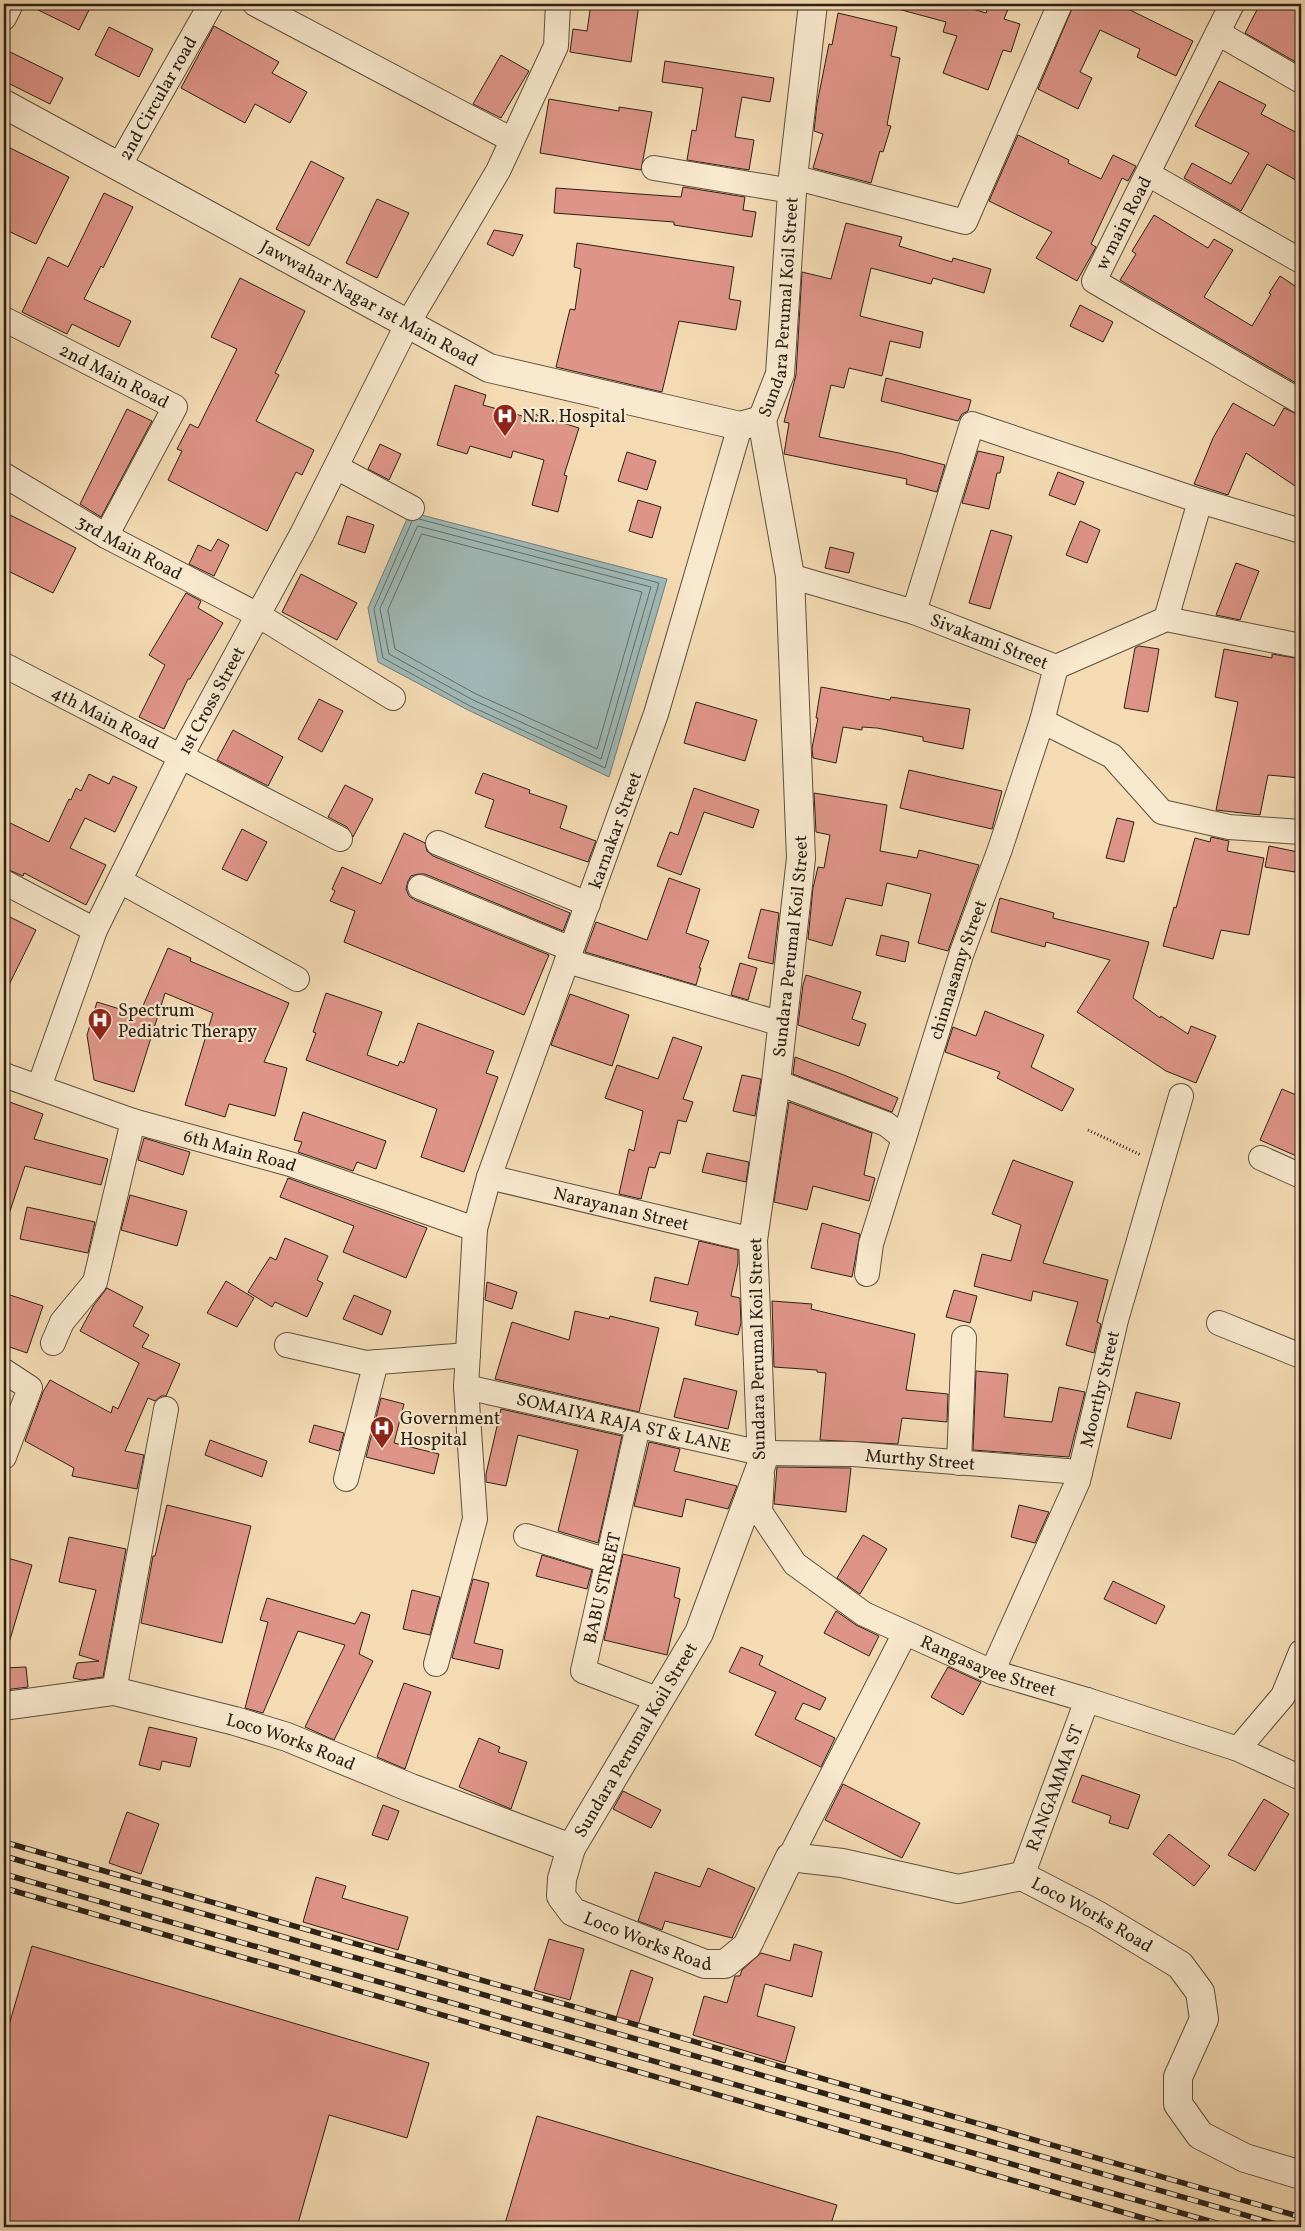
<svg xmlns="http://www.w3.org/2000/svg" width="1305" height="2231" font-family="Vollkorn,serif">
<rect width="100%" height="100%" fill="#f4dbb4"/>
<filter id="stains"><feTurbulence type="fractalNoise" baseFrequency=".004" numOctaves="4"/><feColorMatrix values="0 0 0 0 .2 0 0 0 0 .09 0 0 0 0 .02 0 0 0 .5 -.17"/></filter>
<radialGradient id="worn" r=".72"><stop offset=".6" stop-color="#630" stop-opacity="0"/><stop offset="1" stop-color="#630" stop-opacity=".3"/></radialGradient>
<!-- water -->
<polygon fill="#9fb9b7" stroke="#707c77" points="410,512 667,579 609,777 468,710 378,662 368,608"/>
<g fill="none" stroke-linecap="round" stroke-linejoin="round">
<!-- shore -->
<g stroke="#646d66" stroke-width="1">
<polyline points="412,521 374,609 383,658 470,706 605,768 659,583 419,519"/>
<polygon points="418,526 651,587 601,759 473,700 389,654 380,609"/>
<polygon points="422,534 642,592 597,749 476,694 395,649 388,610"/>
</g>
</g>
<!-- building -->
<g fill="#de9488" stroke="#2a2116">
<polygon points="26,4 92,4 79,30"/>
<polygon points="591,4 639,4 631,62 570,52 573,29 587,31"/>
<polygon points="898,4 956,4 986,13 989,4 1010,4 1004,19 1020,24 1011,52 1003,50 988,90 943,73 957,36 943,32 946,22 898,9"/>
<polygon points="1074,4 1131,4 1128,9 1193,41 1176,76 1137,57 1140,49 1100,30 1080,72 1092,78 1078,109 1038,89"/>
<polygon points="1260,4 1301,4 1301,65 1245,33"/>
<polygon points="838,13 897,27 891,56 900,58 887,125 891,126 883,152 880,151 871,183 813,168 823,134 814,131 817,104 829,44 832,45"/>
<polygon points="214,26 279,62 272,73 307,92 290,123 255,104 245,123 181,88"/>
<polygon points="109,27 153,49 139,77 95,55"/>
<polygon points="4,49 63,78 50,104 4,81"/>
<polygon points="501,55 529,71 501,118 473,104"/>
<polygon points="665,61 774,78 770,102 742,97 735,137 754,140 749,170 687,160 692,130 696,131 703,88 662,82"/>
<polygon points="1219,81 1266,105 1261,114 1301,135 1301,183 1267,164 1241,211 1184,178 1192,163 1231,184 1249,153 1195,126"/>
<polygon points="549,99 619,111 619,107 652,112 641,170 540,153"/>
<polygon points="1018,135 1069,160 1068,163 1101,179 1113,155 1136,166 1128,181 1122,178 1091,244 1096,247 1077,281 1036,258 1052,232 989,201"/>
<polygon points="4,145 69,177 36,244 4,229"/>
<polygon points="311,161 344,178 309,246 276,229"/>
<polygon points="683,187 745,197 743,210 756,212 752,237 674,225 674,222 554,213 556,188 681,197"/>
<polygon points="104,193 133,207 103,268 101,266 84,299 131,321 119,347 72,324 67,334 22,312 48,257 68,267"/>
<polygon points="377,199 409,213 377,278 346,263"/>
<polygon points="1154,215 1208,248 1214,239 1233,250 1204,297 1252,326 1271,294 1269,293 1280,276 1301,290 1301,386 1120,280 1136,254 1132,251"/>
<polygon points="846,223 902,237 899,246 952,262 953,258 991,269 984,293 933,278 931,284 871,268 860,316 923,332 920,348 890,341 882,376 849,368 844,388 831,385 819,437 899,453 945,465 937,492 906,484 907,479 784,454 789,423 784,422 796,375 802,272 831,279"/>
<polygon points="494,230 523,235 513,256 487,244"/>
<polygon points="577,243 734,267 729,299 741,301 736,330 679,321 662,392 556,367 570,309 575,310 581,269 574,267"/>
<polygon points="240,278 305,311 275,373 279,375 256,421 314,450 302,475 296,472 267,531 168,480 182,451 177,449 190,424 198,428 237,349 211,337"/>
<polygon points="1080,305 1113,322 1103,342 1070,326"/>
<polygon points="886,378 971,400 968,411 962,414 958,421 881,401"/>
<polygon points="455,385 486,395 483,405 533,419 534,414 579,428 564,475 567,476 558,512 532,505 544,460 513,451 511,458 470,446 467,454 437,445"/>
<polygon points="1233,403 1274,426 1284,408 1301,416 1301,490 1246,453 1228,495 1194,484 1213,438"/>
<polygon points="127,409 152,421 101,517 80,504"/>
<polygon points="380,444 401,454 389,480 368,469"/>
<polygon points="978,451 1004,457 1000,473 997,473 989,509 962,503"/>
<polygon points="627,452 656,461 647,490 618,481"/>
<polygon points="1058,472 1084,482 1075,505 1049,495"/>
<polygon points="638,500 661,507 652,538 629,531"/>
<polygon points="4,512 76,548 53,593 4,569"/>
<polygon points="347,516 374,525 365,553 338,544"/>
<polygon points="1080,521 1100,530 1087,563 1066,555"/>
<polygon points="991,530 1012,536 990,609 969,603"/>
<polygon points="218,539 229,545 214,576 189,564 198,545 211,551"/>
<polygon points="830,547 854,553 849,573 825,568"/>
<polygon points="1236,563 1259,571 1240,620 1216,615"/>
<polygon points="301,574 357,603 337,640 282,612"/>
<polygon points="186,593 201,601 198,608 223,623 190,679 188,679 164,729 139,717 165,665 149,655"/>
<polygon points="1139,646 1159,649 1148,712 1124,708 1135,648"/>
<polygon points="1224,649 1272,658 1272,654 1301,659 1301,778 1268,775 1260,815 1216,810 1238,702 1215,697"/>
<polygon points="821,687 890,700 891,697 970,709 963,749 923,741 923,737 877,728 862,727 862,730 843,727 836,763 813,758 812,748 818,718 816,718"/>
<polygon points="319,699 343,711 322,752 298,739"/>
<polygon points="696,702 757,720 745,761 684,743"/>
<polygon points="233,730 283,757 268,786 217,760"/>
<polygon points="909,770 1002,791 992,829 900,808"/>
<polygon points="483,773 530,790 529,793 567,806 560,828 596,841 588,862 485,827 494,800 475,793"/>
<polygon points="89,774 109,784 113,776 137,787 115,832 85,818 70,848 106,865 86,905 24,873 23,876 4,868 4,820 49,842 69,799 71,800 76,788 81,791"/>
<polygon points="345,785 373,799 353,837 347,827 328,817"/>
<polygon points="694,788 759,810 753,828 704,812 681,875 657,866 670,832 678,835"/>
<polygon points="814,793 887,805 880,851 917,858 919,850 979,865 948,951 918,943 931,894 887,883 882,906 846,898 832,946 808,939 813,888 818,867 824,868 830,835 816,832"/>
<polygon points="1117,818 1134,822 1124,862 1106,858"/>
<polygon points="242,829 267,842 247,881 222,869"/>
<polygon points="404,833 425,843 427,851 433,856 570,913 563,931 425,874 418,874 411,876 408,881 406,889 409,896 415,900 549,955 524,1015 344,942 355,911 330,901 335,891 332,889 342,867 381,884"/>
<polygon points="1211,837 1229,841 1227,851 1264,858 1249,935 1221,930 1213,959 1163,946 1174,907 1176,908 1195,838 1210,842"/>
<polygon points="1269,846 1298,852 1295,872 1265,867"/>
<polygon points="669,878 700,889 686,933 709,941 699,968 701,968 696,985 585,952 596,922 647,940"/>
<polygon points="1000,898 1054,913 1053,918 1149,942 1133,998 1160,1018 1161,1016 1188,1034 1191,1026 1216,1036 1196,1083 1166,1071 1077,1012 1110,960 1046,942 1045,947 991,932"/>
<polygon points="761,909 779,913 773,964 748,958"/>
<polygon points="4,914 36,930 4,995"/>
<polygon points="881,935 909,942 905,962 876,955"/>
<polygon points="168,948 191,958 190,961 289,1003 264,1062 287,1068 275,1116 229,1104 225,1117 185,1105 213,1013 165,993 134,1092 94,1080 87,1035 97,1002 139,1015"/>
<polygon points="740,963 757,968 748,1000 731,995"/>
<polygon points="806,975 861,992 852,1019 866,1024 859,1046 798,1025 803,985"/>
<polygon points="326,993 382,1012 367,1055 398,1066 400,1061 404,1063 418,1023 494,1051 486,1073 498,1077 464,1172 421,1157 437,1109 306,1060 316,1033 313,1032"/>
<polygon points="570,994 629,1015 612,1066 551,1045"/>
<polygon points="985,1011 1044,1035 1031,1067 1074,1089 1062,1111 997,1078 1000,1072 945,1052 953,1027 976,1036"/>
<polygon points="673,1037 702,1047 683,1099 693,1102 686,1122 678,1120 670,1154 660,1152 655,1168 649,1167 641,1199 619,1194 629,1149 634,1151 643,1111 605,1098 617,1065 658,1079"/>
<polygon points="795,1057 844,1075 898,1098 892,1112 793,1074"/>
<polygon points="742,1075 761,1079 755,1116 733,1111"/>
<polygon points="1282,1089 1301,1097 1301,1158 1260,1140"/>
<polygon points="4,1100 43,1114 34,1139 108,1159 101,1185 25,1166 7,1220 4,1219"/>
<polygon points="789,1102 872,1133 864,1175 875,1178 869,1201 813,1186 807,1210 774,1202"/>
<polygon points="303,1112 386,1141 376,1169 357,1162 353,1171 298,1152 302,1142 294,1140"/>
<polygon points="144,1138 190,1152 183,1175 138,1160"/>
<polygon points="707,1153 749,1162 746,1182 702,1172"/>
<polygon points="1013,1160 1073,1182 1043,1263 1108,1280 1097,1322 1101,1324 1094,1353 1066,1345 1078,1302 1033,1291 1031,1301 974,1286 982,1254 1011,1261 1021,1225 992,1214"/>
<polygon points="288,1178 427,1228 406,1278 343,1252 354,1226 280,1197"/>
<polygon points="130,1195 187,1211 177,1246 121,1230"/>
<polygon points="27,1207 95,1222 88,1253 20,1239"/>
<polygon points="822,1223 860,1234 852,1277 811,1268"/>
<polygon points="285,1238 328,1256 317,1280 323,1283 307,1317 275,1302 272,1307 248,1292 270,1257 276,1260"/>
<polygon points="699,1241 738,1250 738,1263 731,1296 740,1298 741,1323 738,1335 695,1325 698,1312 650,1301 655,1277 688,1285"/>
<polygon points="226,1281 254,1298 237,1327 207,1313"/>
<polygon points="487,1282 517,1292 512,1309 485,1300"/>
<polygon points="107,1288 143,1307 133,1326 149,1335 142,1347 180,1364 166,1396 161,1396 155,1401 148,1398 125,1451 144,1455 137,1489 72,1476 74,1468 25,1441 43,1392 50,1380 111,1413 113,1406 118,1409 139,1363 80,1331 94,1305"/>
<polygon points="954,1290 977,1296 970,1323 946,1317"/>
<polygon points="4,1293 43,1306 27,1353 4,1345"/>
<polygon points="354,1295 391,1311 382,1335 343,1319"/>
<polygon points="772,1301 812,1304 811,1309 915,1334 906,1390 948,1394 947,1422 902,1418 898,1444 820,1440 826,1373 817,1372 817,1370 774,1367"/>
<polygon points="575,1311 609,1319 610,1316 659,1328 639,1412 495,1379 512,1322 569,1340"/>
<polygon points="976,1371 1008,1374 1004,1417 1052,1422 1059,1387 1085,1392 1069,1457 973,1450"/>
<polygon points="684,1378 737,1391 728,1429 674,1417"/>
<polygon points="1136,1392 1180,1403 1171,1439 1127,1427"/>
<polygon points="381,1398 404,1404 394,1443 439,1454 434,1474 366,1457"/>
<polygon points="501,1409 622,1436 598,1543 558,1531 578,1450 518,1435 506,1486 486,1482 486,1474"/>
<polygon points="314,1425 344,1433 339,1451 309,1442"/>
<polygon points="210,1440 267,1461 262,1477 205,1455"/>
<polygon points="649,1442 680,1449 674,1471 737,1486 728,1509 686,1499 682,1517 634,1506"/>
<polygon points="777,1467 851,1468 846,1512 774,1504"/>
<polygon points="167,1505 251,1526 222,1643 141,1623 153,1556 155,1556"/>
<polygon points="1019,1505 1049,1512 1035,1543 1011,1537"/>
<polygon points="863,1535 887,1549 860,1594 837,1578"/>
<polygon points="69,1537 126,1549 103,1677 82,1680 73,1678 77,1663 99,1661 79,1655 96,1590 59,1582"/>
<polygon points="623,1554 680,1568 674,1597 680,1599 667,1655 604,1640"/>
<polygon points="542,1555 592,1570 587,1589 536,1576"/>
<polygon points="4,1557 32,1565 9,1643 4,1642"/>
<polygon points="473,1579 489,1583 474,1643 503,1650 499,1669 452,1658"/>
<polygon points="1113,1581 1165,1606 1156,1624 1104,1599"/>
<polygon points="412,1590 440,1597 430,1635 403,1629"/>
<polygon points="267,1598 355,1624 361,1612 370,1615 359,1654 373,1661 334,1740 305,1727 345,1645 298,1631 263,1713 245,1708 268,1622 260,1620"/>
<polygon points="836,1611 856,1625 879,1636 869,1656 824,1633"/>
<polygon points="741,1647 763,1656 759,1665 826,1698 820,1710 803,1703 795,1719 835,1738 821,1767 755,1735 776,1692 729,1672"/>
<polygon points="26,1667 28,1687 4,1690 4,1668"/>
<polygon points="948,1667 981,1682 963,1715 931,1697"/>
<polygon points="404,1683 431,1692 405,1769 377,1757"/>
<polygon points="149,1727 197,1738 190,1767 162,1761 160,1770 139,1765"/>
<polygon points="479,1738 500,1747 498,1752 527,1762 511,1809 459,1787"/>
<polygon points="1082,1775 1140,1795 1128,1829 1109,1823 1111,1816 1072,1802"/>
<polygon points="843,1784 920,1823 902,1858 825,1820"/>
<polygon points="623,1791 661,1810 651,1828 613,1809"/>
<polygon points="1264,1799 1289,1814 1255,1871 1228,1855"/>
<polygon points="383,1805 399,1811 388,1840 372,1835"/>
<polygon points="127,1812 159,1824 141,1874 109,1863"/>
<polygon points="1169,1834 1210,1866 1194,1886 1153,1854"/>
<polygon points="708,1868 755,1888 732,1938 665,1921 662,1930 638,1921 655,1872 700,1887"/>
<polygon points="316,1877 346,1886 342,1898 408,1917 398,1950 303,1922"/>
<polygon points="549,1939 584,1949 570,2000 534,1990"/>
<polygon points="794,1944 822,1952 812,1997 765,1984 757,2016 795,2027 785,2063 693,2035 704,1996 727,2003 735,1976 740,1976 742,1970 761,1953 790,1961"/>
<polygon points="32,1946 429,2063 407,2138 329,2115 297,2227 4,2227 4,2042"/>
<polygon points="631,1970 653,1978 638,2025 616,2018"/>
<polygon points="537,2116 837,2205 830,2227 504,2227"/>
</g>
<g fill="none" stroke-linecap="round" stroke-linejoin="round">
<defs>
<g id="minor">
<polyline points="255,4 512,140"/>
<polyline points="1232,4 1094,281 1301,402"/>
<polyline points="4,18 11,4"/>
<polyline points="1218,33 1301,81"/>
<path id="s1" d="M119,166L211,4"/>
<polyline points="654,168 792,191"/>
<polyline points="1148,174 1301,261"/>
<polyline points="793,177 965,222 1060,4"/>
<path id="s2" d="M4,319L175,407L106,536"/>
<path id="s3" d="M740,426L656,714L489,1177L475,1229L466,1387L761,1453L853,1454L1080,1472"/>
<polyline points="336,467 412,508"/>
<path id="s4" d="M4,475L106,536L258,615L393,698"/>
<polyline points="1200,501 1301,531"/>
<path id="s5" d="M790,576L914,612L1056,667L1166,619L1301,646"/>
<polyline points="914,612 972,424 1200,501 1166,619"/>
<path id="s6" d="M4,665L340,839"/>
<polyline points="1042,721 1112,756 1162,812 1229,827 1301,832"/>
<polyline points="438,843 588,904"/>
<polyline points="120,881 297,979"/>
<polyline points="4,882 95,930"/>
<polyline points="420,887 571,949"/>
<polyline points="567,961 782,1024"/>
<path id="s7" d="M4,1075L133,1121L290,1164L475,1229"/>
<polyline points="776,1082 886,1124 904,1138"/>
<path id="s8" d="M39,1087L95,930L180,758L302,534L408,323L498,171L556,46L558,4"/>
<polyline points="1261,1158 1301,1176"/>
<path id="s9" d="M489,1177L753,1240"/>
<path id="s10" d="M867,1274L871,1244L961,955L1000,849L1042,721L1056,667"/>
<polyline points="1219,1323 1301,1356"/>
<polyline points="53,1343 62,1322 95,1282 133,1121"/>
<polyline points="287,1345 366,1363 468,1355"/>
<polyline points="4,1371 30,1388 4,1457"/>
<polyline points="638,1426 583,1671 659,1700"/>
<polyline points="959,1463 964,1338"/>
<path id="s11" d="M762,1475L760,1512L795,1564L864,1614L992,1672L1087,1700L1238,1749L1301,1778"/>
<polyline points="346,1479 376,1362"/>
<polyline points="526,1536 608,1561"/>
<polyline points="436,1664 475,1519 466,1387"/>
<path id="s12" d="M992,1672L1078,1481L1116,1320L1181,1096"/>
<polyline points="114,1691 166,1409"/>
<polyline points="1238,1749 1283,1696 1301,1652"/>
<polyline points="790,1857 905,1633"/>
<path id="s13" d="M1022,1876L1087,1700"/>
</g>
<g id="tertiary">
<path id="s14" d="M4,104L489,368L740,426L762,420"/>
<path id="s15" d="M4,1706L114,1691L235,1721L287,1737L411,1788L571,1848L562,1879L561,1896L573,1912L705,1964H725L747,1946L790,1857L842,1863L958,1889L1022,1876L1097,1915L1180,1965L1200,1992L1204,2019L1178,2077V2104L1200,2135L1245,2158L1301,2175"/>
<path id="s16" d="M571,1848L699,1633L762,1463L753,1240L776,1082L801,858L790,576L762,420L780,374L793,177L813,4"/>
</g>
</defs>
<!-- minor casing -->
<use href="#minor" stroke="#5c503e" stroke-width="26"/>
<!-- tertiary casing -->
<use href="#tertiary" stroke="#5c503e" stroke-width="30"/>
<!-- path -->
<polyline stroke="#2a2116" stroke-width="3" stroke-dasharray="1 2.5" stroke-linecap="butt" points="1088,1130 1141,1155"/>
<!-- minor -->
<use href="#minor" stroke="#f8e8ce" stroke-width="24"/>
<!-- tertiary -->
<use href="#tertiary" stroke="#f8e8ce" stroke-width="28"/>
<defs>
<g id="rail">
<polyline points="4,1842 1301,2217"/>
<polyline points="4,1856 1286,2227"/>
<polyline points="4,1874 1230,2227"/>
<polyline points="4,1888 1174,2227"/>
</g>
</defs>
<!-- rail casing -->
<use href="#rail" stroke="#2a2116" stroke-width="5.5"/>
<!-- rail -->
<use href="#rail" stroke="#f8e8ce" stroke-width="4" stroke-dasharray="11" stroke-linecap="butt"/>
</g>
<!-- icons -->
<defs>
<symbol id="hospital-pin" viewBox="-11 -11 22 30"><path d="M0 17L-7.5 6A9.5 9.5 0 1 1 7.5 6Z" fill="#8f2418" stroke="#f8e8ce"/><path d="M-5-5h3v3.5h4V-5h3V5h-3V1.5h-4V5h-3Z" fill="#fff"/></symbol>
</defs>
<g fill-rule="evenodd">
<use href="#hospital-pin" x="491" y="402" width="28" height="38"/>
<use href="#hospital-pin" x="86" y="1006" width="28" height="38"/>
<use href="#hospital-pin" x="368" y="1414" width="28" height="38"/>
</g>
<g text-anchor="middle" stroke-width="4.5" stroke-linejoin="round" paint-order="stroke">
<!-- street labels -->
<g font-size="18" fill="#2a2116" stroke="#f8e8ce">
<text dy="6" stroke="none"><textPath href="#s1" startOffset="78">2nd Circular road</textPath></text>
<text transform="translate(1123 223) rotate(-63)" y="6">w main Road</text>
<text dy="6" stroke="none"><textPath href="#s14" startOffset="416">Jawwahar Nagar 1st Main Road</textPath></text>
<text dy="6" stroke="none"><textPath href="#s16" startOffset="1596">Sundara Perumal Koil Street</textPath></text>
<text dy="6" stroke="none"><textPath href="#s2" startOffset="124">2nd Main Road</textPath></text>
<text dy="6" stroke="none"><textPath href="#s4" startOffset="145">3rd Main Road</textPath></text>
<text dy="6" stroke="none"><textPath href="#s5" startOffset="210">Sivakami Street</textPath></text>
<text dy="6" stroke="none"><textPath href="#s8" startOffset="424">1st Cross Street</textPath></text>
<text dy="6" stroke="none"><textPath href="#s6" startOffset="114">4th Main Road</textPath></text>
<text transform="translate(615 830) rotate(-70)" y="6">karnakar Street</text>
<text dy="6" stroke="none"><textPath href="#s16" startOffset="951">Sundara Perumal Koil Street</textPath></text>
<text dy="6" stroke="none"><textPath href="#s10" startOffset="318">chinnasamy Street</textPath></text>
<text dy="6" stroke="none"><textPath href="#s7" startOffset="248">6th Main Road</textPath></text>
<text dy="6" stroke="none"><textPath href="#s9" startOffset="136">Narayanan Street</textPath></text>
<text transform="translate(757 1349) rotate(-91)" y="6">Sundara Perumal Koil Street</text>
<text dy="6" stroke="none"><textPath href="#s12" startOffset="304">Moorthy Street</textPath></text>
<text dy="6" stroke="none"><textPath href="#s3" startOffset="1166">SOMAIYA RAJA ST &amp; LANE</textPath></text>
<text dy="6" stroke="none"><textPath href="#s3" startOffset="1466">Murthy Street</textPath></text>
<text transform="translate(602 1588) rotate(-77)" y="6">BABU STREET</text>
<text dy="6" stroke="none"><textPath href="#s11" startOffset="320">Rangasayee Street</textPath></text>
<text dy="6" stroke="none"><textPath href="#s16" startOffset="126">Sundara Perumal Koil Street</textPath></text>
<text dy="6" stroke="none"><textPath href="#s15" startOffset="295">Loco Works Road</textPath></text>
<text dy="6" stroke="none"><textPath href="#s13" startOffset="94">RANGAMMA ST</textPath></text>
<text dy="6" stroke="none"><textPath href="#s15" startOffset="1270">Loco Works Road</textPath></text>
<text dy="6" stroke="none"><textPath href="#s15" startOffset="745">Loco Works Road</textPath></text>
</g>
<!-- poi labels -->
<g font-size="18" fill="#2a2116" stroke="#f8e8ce" text-anchor="start">
<text x="522" y="422">N.R. Hospital</text>
<text x="118" y="1016">Spectrum<tspan x="118" dy="21">Pediatric Therapy</tspan></text>
<text x="400" y="1424">Government<tspan x="400" dy="21">Hospital</tspan></text>
</g>
</g>
<!-- margin -->
<rect width="1305" height="2231" fill="none" stroke="#f4dbb4" stroke-width="20"/>
<rect x="5" y="5" width="1295" height="2221" fill="none" stroke="#2a2116" stroke-width="2.5"/>
<rect x="10" y="10" width="1285" height="2211" fill="none" stroke="#2a2116"/>
<rect width="100%" height="100%" filter="url(#stains)"/>
<rect width="100%" height="100%" fill="url(#worn)"/>
</svg>
